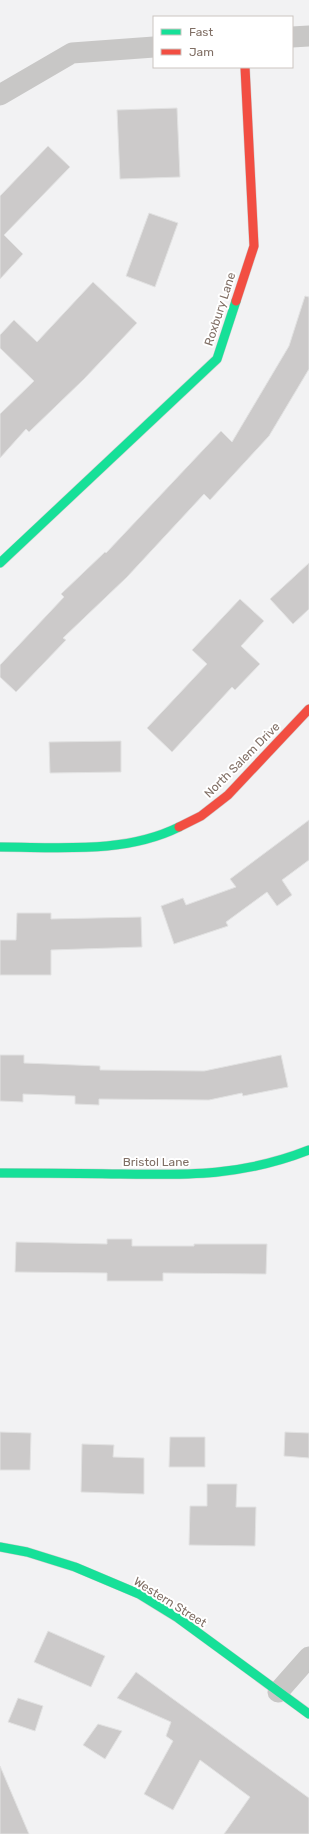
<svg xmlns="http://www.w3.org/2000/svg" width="309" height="1834" font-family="Rubik,sans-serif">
<rect width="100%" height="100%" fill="#f2f2f3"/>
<!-- building -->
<g fill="#cccaca" stroke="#e2e2e2">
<polygon points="177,108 180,177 120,179 117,110"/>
<polygon points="48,146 70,167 4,235 23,254 0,279 0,196"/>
<polygon points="149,213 178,223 155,287 126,276"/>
<polygon points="93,282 137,323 84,379 29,432 26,429 0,458 0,414 34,381 0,348 0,335 14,320 37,342"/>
<polygon points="305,296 309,297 309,369 269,436 210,500 204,494 127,577 63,638 66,640 16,692 0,677 0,665 64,597 61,594 105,552 106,553 221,431 232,442 289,346"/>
<polygon points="309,563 309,609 293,624 270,599"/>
<polygon points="240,599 264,621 241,646 260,664 235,690 232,687 172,752 147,728 207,664 192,650"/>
<polygon points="121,741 121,772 50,773 49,742"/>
<polygon points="309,820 309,860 282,880 292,895 277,906 267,892 226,922 228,926 174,944 161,906 183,898 186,905 236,887 230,879"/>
<polygon points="17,913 51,913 51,919 141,917 142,947 51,950 51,975 0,975 0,940 16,940"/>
<polygon points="0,1055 24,1055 24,1063 100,1066 100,1070 204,1071 281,1055 288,1087 243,1096 242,1093 209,1100 99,1099 99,1105 75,1104 75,1096 23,1094 23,1102 0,1101"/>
<polygon points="107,1239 132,1239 132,1246 194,1246 194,1244 267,1244 266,1274 163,1273 163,1281 107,1281 107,1273 15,1272 16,1242 107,1244"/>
<polygon points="0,1432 31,1433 30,1470 0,1470"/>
<polygon points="285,1432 309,1433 309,1458 284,1456"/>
<polygon points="170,1437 205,1437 205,1467 169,1467"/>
<polygon points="82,1444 114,1445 113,1457 144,1458 144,1494 81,1492"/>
<polygon points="207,1484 237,1484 236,1507 256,1507 255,1546 189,1545 190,1506 207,1506"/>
<polygon points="48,1631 105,1656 91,1687 34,1662"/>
<polygon points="136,1672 309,1798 309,1834 224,1834 250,1797 200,1760 173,1810 144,1794 173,1741 166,1736 171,1722 117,1698"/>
<polygon points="18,1698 43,1706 35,1731 8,1722"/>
<polygon points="98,1724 122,1731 105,1759 83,1745"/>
<polygon points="0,1766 29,1834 0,1834"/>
</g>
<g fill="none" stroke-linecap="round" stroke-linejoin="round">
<defs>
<g id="fast">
<polyline points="0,563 217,359 236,301"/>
<path d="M0,847C59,847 125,854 179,827"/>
<path d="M0,1173C37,1173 75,1173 112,1174C184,1175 241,1177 309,1150"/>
<polyline points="0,1547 27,1552 75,1567 139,1594 178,1618 309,1714"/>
</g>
<g id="jam">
<polyline points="236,301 254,246 245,67"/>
<polyline points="179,827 201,816 228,795 309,709"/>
</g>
</defs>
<!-- fast casing -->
<use href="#fast" stroke="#cfcece" stroke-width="10"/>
<!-- jam casing -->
<use href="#jam" stroke="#cfcece" stroke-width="10"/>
<!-- street -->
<g stroke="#c8c7c6" stroke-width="21">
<polyline points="292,37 309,36"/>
<polyline points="0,95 72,53 154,47"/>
<polyline points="278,1692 309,1657"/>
</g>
<!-- fast -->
<use href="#fast" stroke="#16e098" stroke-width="9"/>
<!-- jam -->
<use href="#jam" stroke="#f24e42" stroke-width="9"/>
</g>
<g text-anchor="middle" stroke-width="4" stroke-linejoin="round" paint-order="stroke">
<!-- street labels -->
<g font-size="12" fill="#806f65" stroke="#fff">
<text transform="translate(220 309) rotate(-72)" y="4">Roxbury Lane</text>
<text transform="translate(242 760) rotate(-45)" y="4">North Salem Drive</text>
<text x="156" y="1166">Bristol Lane</text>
<text transform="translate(170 1602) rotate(32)" y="4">Western Street</text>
</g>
</g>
<!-- legend -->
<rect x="153" y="16" width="140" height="52" fill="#ffffff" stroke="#ccc5c1"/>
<rect x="161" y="29" width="20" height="6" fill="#16e098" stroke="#ccc5c1"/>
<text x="189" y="36" font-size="12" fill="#806f65">Fast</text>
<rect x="161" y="49" width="20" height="6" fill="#f24e42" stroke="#ccc5c1"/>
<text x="189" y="56" font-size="12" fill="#806f65">Jam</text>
</svg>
